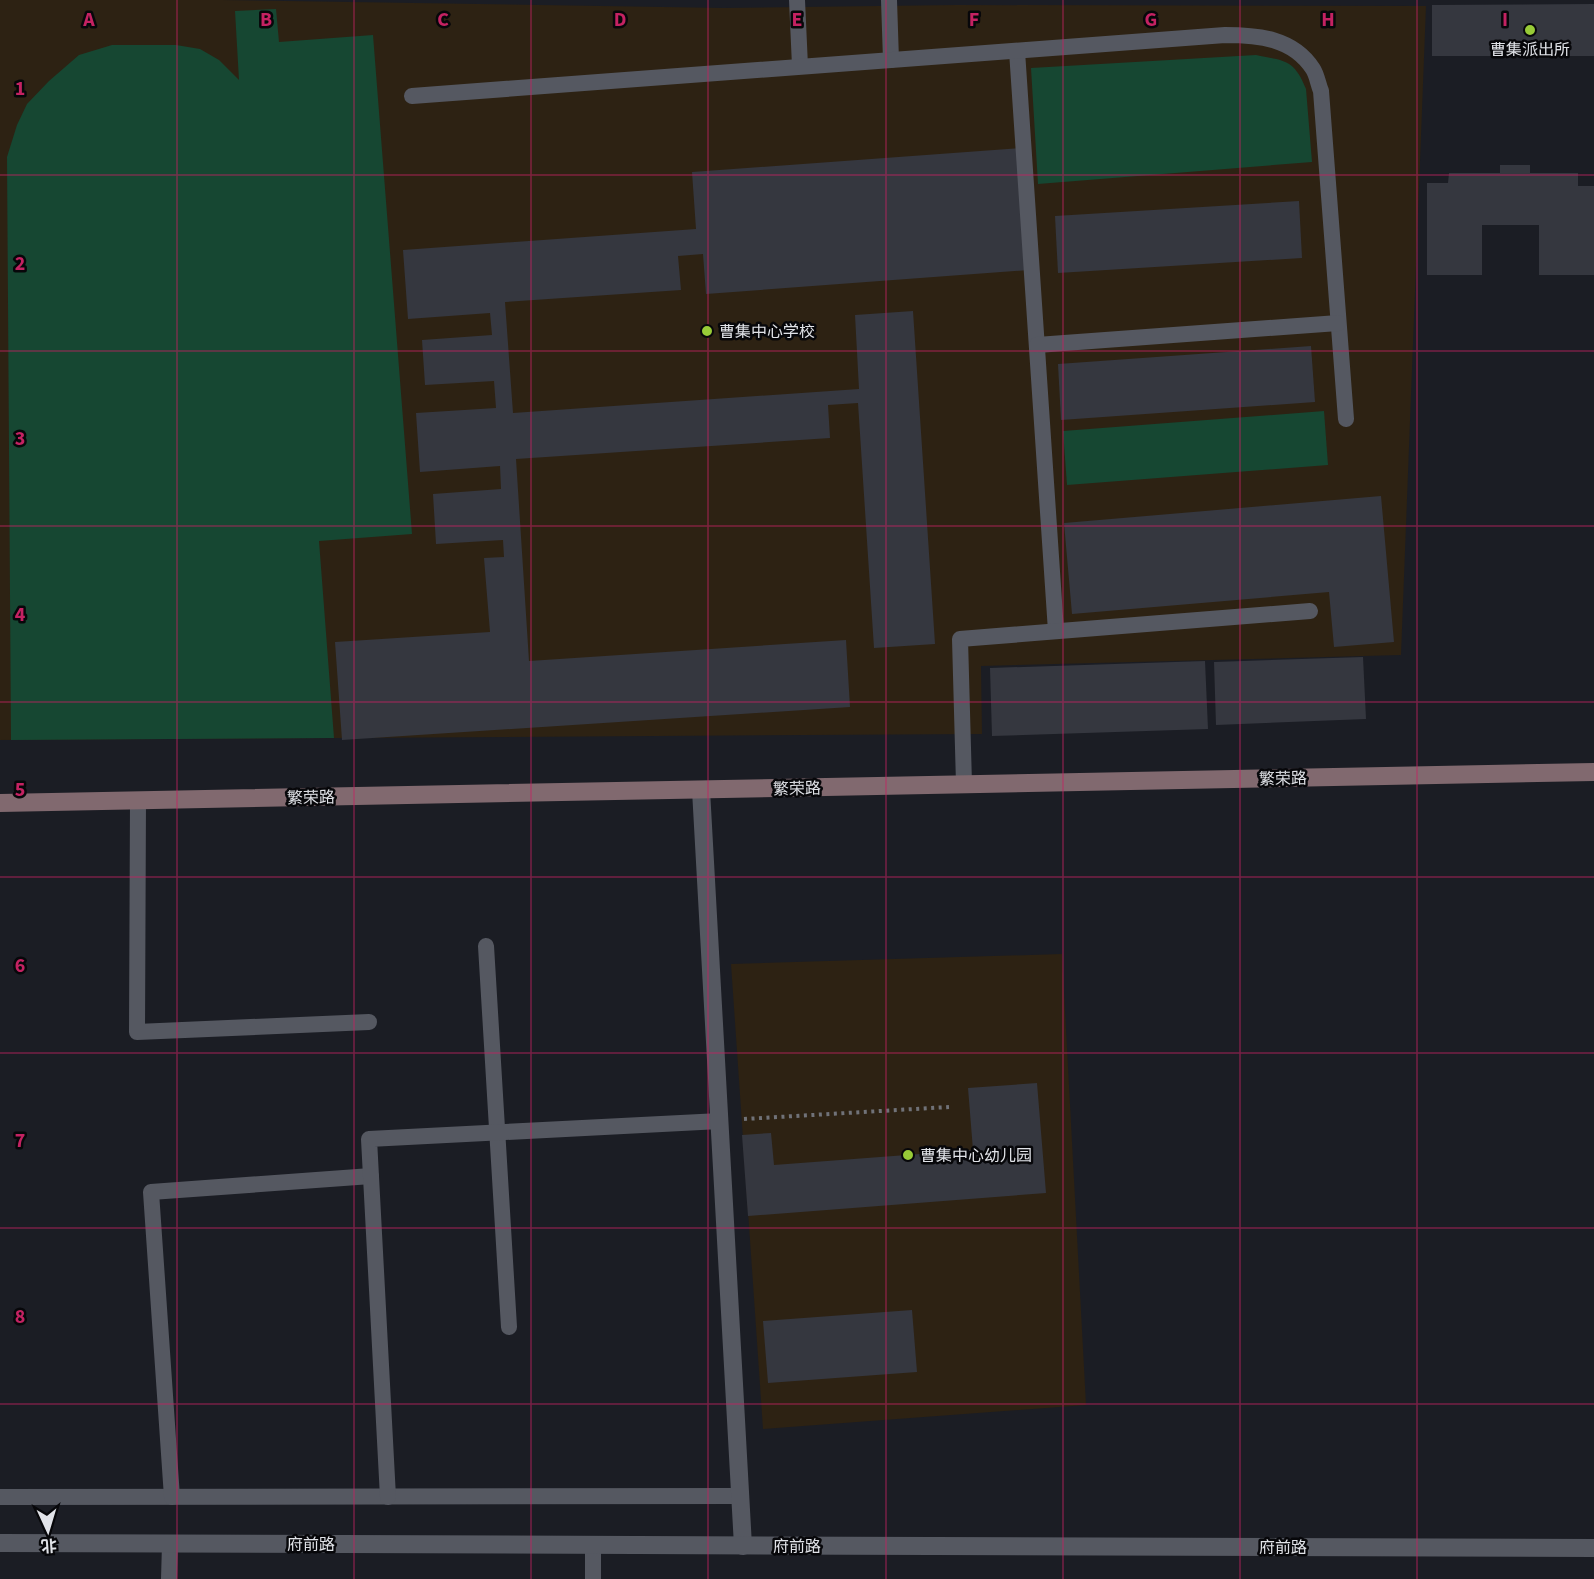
<svg xmlns="http://www.w3.org/2000/svg" width="1594" height="1579" font-family="'Source Sans 3','Noto Sans SC',sans-serif">
<rect width="100%" height="100%" fill="#1b1d24"/>
<!-- education -->
<g fill="#2d2213">
<polygon points="0,0 220,0 724,8 958,5 1426,6 1401,655 981,666 982,734 0,740"/>
<polygon points="1062,954 1086,1405 763,1429 731,964"/>
</g>
<!-- green -->
<g fill="#164732">
<polygon points="276,9 279,42 373,35 412,534 319,541 334,738 11,740 7,157 17,125 27,104 49,81 79,55 112,45 176,45 200,49 219,60 239,80 235,11"/>
<path d="M1256,55C1285,61 1294,59 1306,89L1312,162L1038,184L1031,68Z"/>
<polygon points="1324,411 1328,465 1067,485 1063,431"/>
</g>
<!-- building -->
<g fill="#35373f">
<polygon points="1594,4 1594,56 1432,56 1432,5"/>
<polygon points="1020,148 1029,270 706,294 703,254 678,256 681,290 505,302 513,413 859,389 855,315 913,311 935,644 874,648 858,403 828,405 830,438 516,459 529,661 846,640 850,707 342,740 335,642 490,632 484,558 504,557 503,540 436,544 433,494 501,489 500,466 420,472 416,413 496,408 494,381 425,385 422,340 492,335 490,313 408,319 403,250 696,229 692,172"/>
<polygon points="1500,165 1530,165 1530,173 1578,173 1578,186 1594,186 1594,275 1539,275 1539,225 1482,225 1482,275 1427,275 1427,183 1448,183 1449,173 1500,173"/>
<polygon points="1299,201 1302,258 1058,273 1055,216"/>
<polygon points="1311,346 1315,402 1061,420 1058,364"/>
<polygon points="1381,496 1394,642 1334,647 1329,592 1072,614 1064,523"/>
<polygon points="1363,657 1366,719 1216,725 1214,662"/>
<polygon points="1205,661 1208,729 992,736 990,668"/>
<polygon points="1037,1083 1046,1193 748,1216 742,1135 771,1133 774,1165 973,1150 968,1088"/>
<polygon points="912,1310 917,1372 768,1383 763,1321"/>
</g>
<g fill="none" stroke-linecap="round" stroke-linejoin="round">
<!-- path -->
<polyline stroke="#707278" stroke-width="4" stroke-dasharray="3 4.5" stroke-linecap="butt" points="744,1119 949,1107"/>
<!-- lane -->
<g stroke="#555861" stroke-width="16">
<polyline points="797,0 800,66"/>
<polyline points="889,0 891,60"/>
<polyline points="1017,51 1056,631"/>
<path d="M412,96L1225,35C1258,35 1293,38 1313,69C1317,75 1318,84 1321,91L1346,419"/>
<polyline points="1037,345 1338,323"/>
<polyline points="964,784 960,639 1310,611"/>
<polyline points="138,800 137,1032 369,1022"/>
<polyline points="486,946 509,1327"/>
<polyline points="0,1497 741,1496"/>
<polyline points="172,1497 151,1192 371,1176"/>
<polyline points="388,1497 369,1139 720,1121"/>
<polyline points="169,1579 170,1544"/>
<polyline points="593,1579 593,1545"/>
</g>
<!-- street -->
<g stroke="#555861" stroke-width="18">
<polyline points="701,790 743,1546"/>
<polyline points="0,1543 1594,1548"/>
</g>
<!-- secondary -->
<polyline stroke="#81696f" stroke-width="18" points="0,803 1594,772"/>
</g>
<!-- grid -->
<path fill="none" stroke="#c42262" stroke-width="1.5" stroke-opacity="0.55" d="M177,0V1579M354,0V1579M531,0V1579M708,0V1579M886,0V1579M1063,0V1579M1240,0V1579M1417,0V1579M0,175H1594M0,351H1594M0,526H1594M0,702H1594M0,877H1594M0,1053H1594M0,1228H1594M0,1404H1594"/>
<!-- markers -->
<g fill="#98cb37" stroke="#07070a" stroke-width="2">
<circle cx="1530" cy="30" r="6"/>
<circle cx="707" cy="331" r="6"/>
<circle cx="908" cy="1155" r="6"/>
</g>
<g text-anchor="middle" stroke-width="5" stroke-linejoin="round" paint-order="stroke">
<!-- poi labels -->
<g font-size="16" fill="#e1e3e8" stroke="#07070a" text-anchor="start">
<text x="1530" y="55" text-anchor="middle">曹集派出所</text>
<text x="719" y="337">曹集中心学校</text>
<text x="920" y="1161">曹集中心幼儿园</text>
</g>
<!-- street labels -->
<g font-size="16" fill="#e1e3e8" stroke="#07070a">
<text transform="translate(1283 778) rotate(-1)" y="6">繁荣路</text>
<text transform="translate(797 788) rotate(-1)" y="6">繁荣路</text>
<text transform="translate(311 797) rotate(-1)" y="6">繁荣路</text>
<text x="311" y="1550">府前路</text>
<text x="797" y="1552">府前路</text>
<text x="1283" y="1553">府前路</text>
</g>
</g>
<g font-size="20" text-anchor="middle" font-weight="bold" fill="#c42262" stroke="#07070a" stroke-width="5" stroke-linejoin="round" paint-order="stroke">
<text x="89" y="26">A</text>
<text x="266" y="26">B</text>
<text x="443" y="26">C</text>
<text x="620" y="26">D</text>
<text x="797" y="26">E</text>
<text x="974" y="26">F</text>
<text x="1151" y="26">G</text>
<text x="1328" y="26">H</text>
<text x="1505" y="26">I</text>
<text x="20" y="95">1</text>
<text x="20" y="270">2</text>
<text x="20" y="445">3</text>
<text x="20" y="621">4</text>
<text x="20" y="796">5</text>
<text x="20" y="972">6</text>
<text x="20" y="1147">7</text>
<text x="20" y="1323">8</text>
</g>
<!-- north arrow -->
<g transform="translate(48 1531) rotate(176)" stroke="#07070a" stroke-width="4.5" paint-order="stroke">
<path d="M0-4.5L10 22L0 15L-10 22Z" fill="#e1e3e8"/>
<text y="-9" font-size="16" font-weight="bold" text-anchor="middle" fill="#e1e3e8">北</text>
</g>
</svg>
